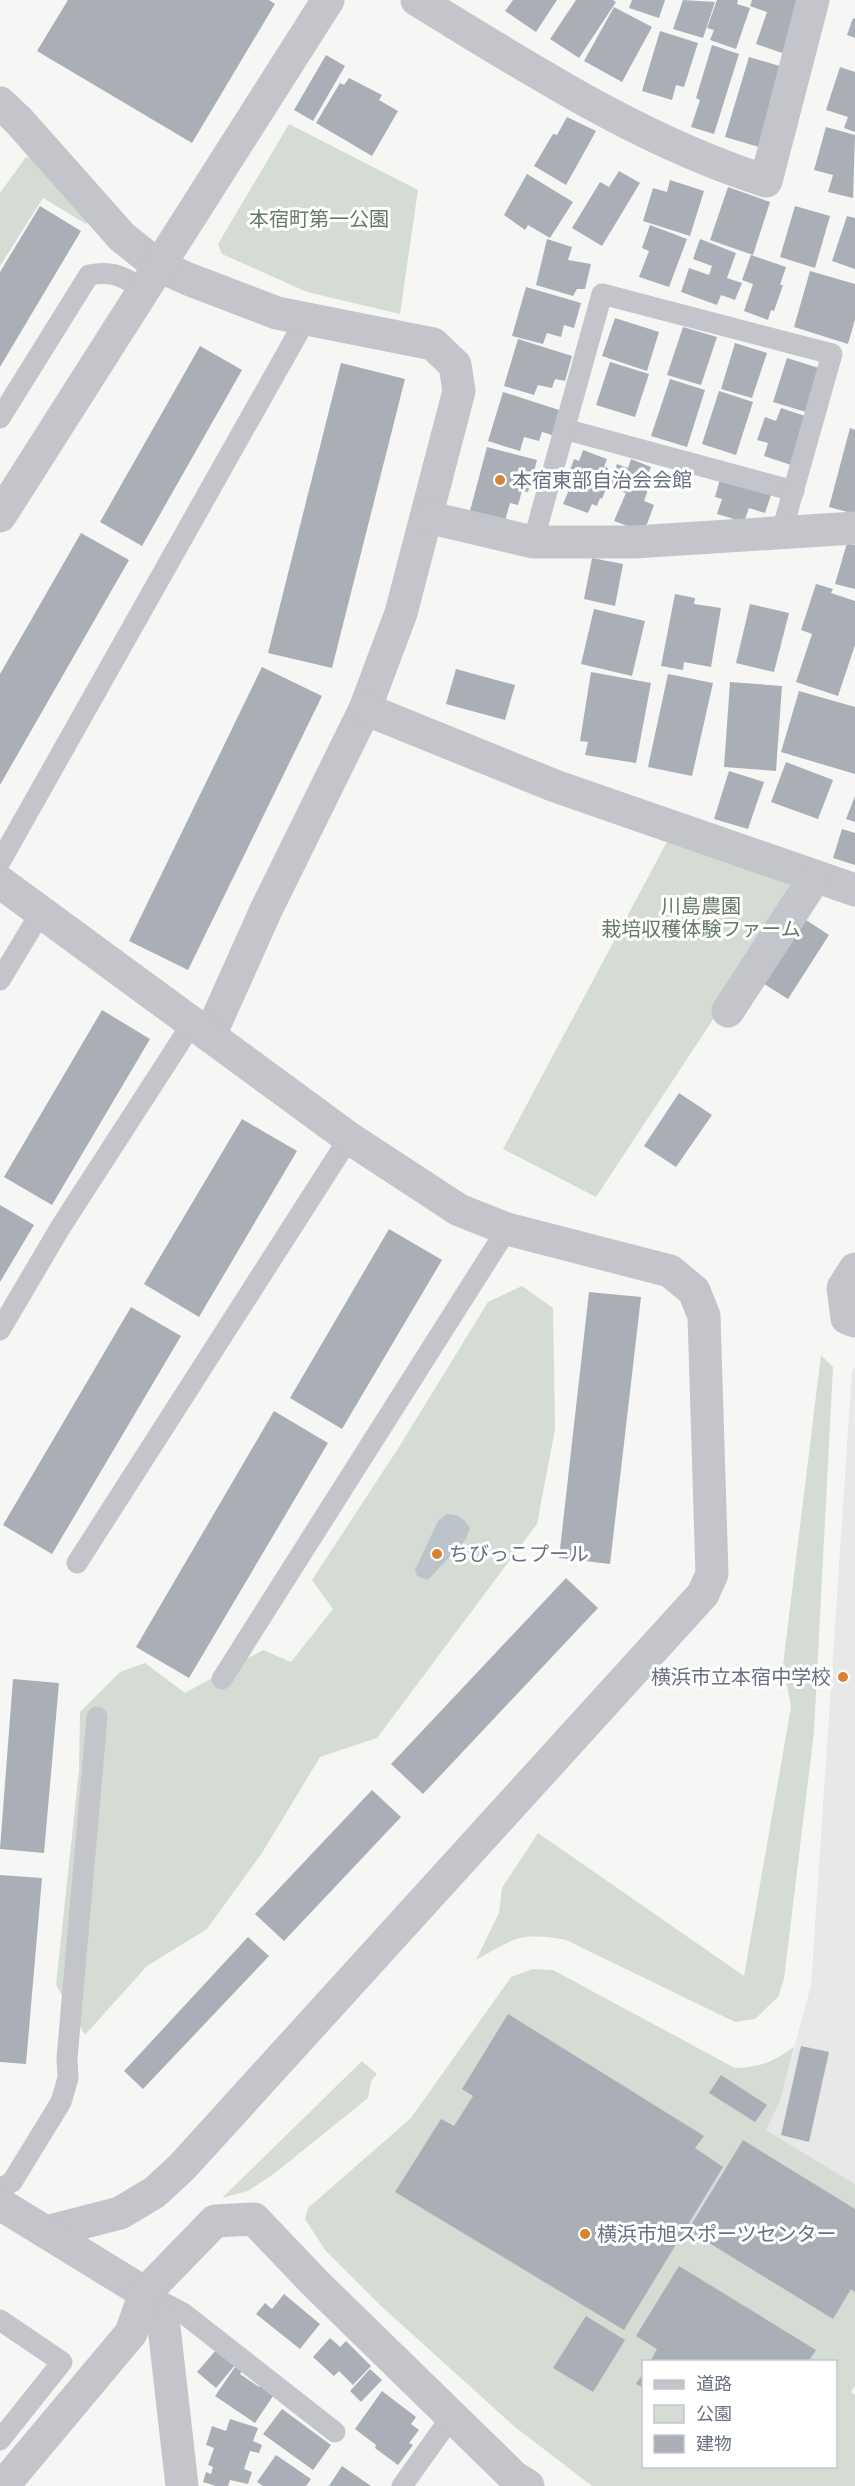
<svg xmlns="http://www.w3.org/2000/svg" width="855" height="2486" font-family="Ubuntu,'Noto Sans JP',sans-serif">
<rect width="100%" height="100%" fill="#f6f7f4"/>
<!-- built -->
<polygon fill="#e7e8e7" points="855,1368 855,2184 766,2130 780,2101 811,1985 852,1370"/>
<!-- green -->
<g fill="#d5dcd4" fill-rule="evenodd">
<polygon points="289,124 418,190 400,314 307,292 222,254 218,244"/>
<polygon points="26,157 41,161 91,218 86,224 43,198 0,266 0,193"/>
<polygon points="670,836 803,883 596,1197 503,1149"/>
<polygon points="522,1286 553,1308 555,1429 537,1524 377,1738 320,1757 262,1853 207,1929 147,1966 85,2035 56,1985 79,1770 80,1712 120,1672 145,1663 185,1693 263,1650 291,1662 333,1609 312,1580 399,1447 488,1302"/>
<path d="M821,1355L833,1367L814,1732L784,1979L778,1997L755,2019L735,2022L566,1940C520,1932 515,1938 476,1960L499,1913L502,1888L538,1833L744,1976L791,1707L783,1665Z"/>
<path d="M533,1969L553,1970L735,2068C762,2067 772,2062 794,2047L780,2101L766,2130L855,2184V2386L851,2392L855,2395V2486H592L515,2427L381,2306L325,2250L305,2219L308,2208L411,2118L511,1977ZM644,2362H836V2466H644Z"/>
<polygon points="362,2061 377,2074 371,2081 368,2098 275,2173 248,2191 222,2198"/>
</g>
<!-- water -->
<path fill="#bdc3ca" d="M447,1514C459,1514 464,1519 470,1528L466,1539L428,1580L417,1576L415,1570L438,1521Z"/>
<!-- building -->
<g fill="#aaaeb7">
<polygon points="68,0 269,0 275,4 192,143 37,51"/>
<polygon points="513,0 557,0 536,32 505,11"/>
<polygon points="576,0 613,0 616,2 579,58 550,39"/>
<polygon points="632,0 665,0 659,18 629,8"/>
<polygon points="683,0 715,2 703,38 673,29"/>
<polygon points="717,0 738,0 737,4 750,8 736,49 710,40 714,30 707,28"/>
<polygon points="752,0 804,0 785,54 756,44 767,12 750,6"/>
<polygon points="614,7 652,27 622,82 584,61"/>
<polygon points="853,18 855,19 855,38 847,35"/>
<polygon points="660,31 698,43 684,87 676,85 672,100 642,91"/>
<polygon points="712,45 739,54 714,134 691,127 700,100 696,98"/>
<polygon points="326,55 345,66 313,121 294,110"/>
<polygon points="749,57 783,67 759,147 725,137"/>
<polygon points="840,67 855,72 855,132 844,128 848,117 826,110"/>
<polygon points="349,78 382,95 379,100 398,111 372,156 316,123 340,83 344,85"/>
<polygon points="567,117 596,131 566,185 534,166 553,134 557,135"/>
<polygon points="826,127 855,135 853,198 828,192 833,175 814,170"/>
<polygon points="619,171 640,183 602,246 572,228 600,182 609,187"/>
<polygon points="527,174 573,202 550,238 528,225 525,230 504,215"/>
<polygon points="670,180 704,191 690,236 643,221 653,188 667,192"/>
<polygon points="728,187 770,202 753,255 710,240"/>
<polygon points="40,206 81,231 0,367 0,272"/>
<polygon points="795,206 830,216 815,268 780,257"/>
<polygon points="847,216 855,218 855,269 832,261"/>
<polygon points="650,225 687,239 669,287 639,277 649,251 642,248"/>
<polygon points="547,239 572,247 568,260 591,264 585,289 577,289 573,296 536,285"/>
<polygon points="700,239 736,253 727,278 742,283 735,300 721,295 717,305 681,292 689,268 709,275 712,266 693,259"/>
<polygon points="751,255 786,267 780,285 783,285 774,311 771,310 768,320 744,311 753,284 742,280"/>
<polygon points="810,271 855,284 855,319 848,344 794,327"/>
<polygon points="526,287 581,303 574,328 564,325 561,337 547,333 543,344 512,336"/>
<polygon points="615,318 659,332 647,371 602,356"/>
<polygon points="683,327 717,337 701,385 667,375"/>
<polygon points="518,339 572,356 565,381 555,379 552,388 538,385 534,395 504,386"/>
<polygon points="735,343 767,353 752,398 721,389"/>
<polygon points="200,346 242,370 142,546 100,522"/>
<polygon points="787,358 819,368 806,412 773,402"/>
<polygon points="610,362 649,374 635,417 596,405"/>
<polygon points="341,363 405,379 332,668 268,653"/>
<polygon points="670,379 705,390 687,447 651,436"/>
<polygon points="719,391 753,402 736,455 702,444"/>
<polygon points="503,392 559,410 552,435 542,432 539,441 524,437 520,451 488,441"/>
<polygon points="781,408 808,417 791,465 764,456 768,443 757,440 765,417 776,421"/>
<polygon points="850,428 855,430 855,514 829,507"/>
<polygon points="487,447 537,460 528,492 522,491 518,505 510,503 505,521 470,511"/>
<polygon points="583,450 607,459 604,467 608,468 606,475 611,476 602,499 600,498 597,506 592,504 588,513 563,504 574,478 568,476 574,459 579,461"/>
<polygon points="631,459 651,467 648,475 653,476 644,501 654,505 644,532 614,521 626,493 609,486 617,464 628,468"/>
<polygon points="720,479 771,495 765,513 749,508 744,522 717,514 722,499 715,497"/>
<polygon points="81,533 129,560 0,785 0,674"/>
<polygon points="847,543 855,545 855,589 835,584"/>
<polygon points="592,558 623,564 615,606 584,599"/>
<polygon points="816,584 833,589 831,593 855,601 855,645 838,696 796,682 812,634 801,630"/>
<polygon points="675,594 695,598 694,604 721,608 711,667 684,662 683,670 661,666"/>
<polygon points="750,604 789,613 774,672 736,663"/>
<polygon points="594,609 645,621 632,676 581,664"/>
<polygon points="262,667 322,696 188,970 129,941"/>
<polygon points="456,669 515,685 505,720 446,704"/>
<polygon points="591,672 651,683 636,763 585,755 588,742 580,741"/>
<polygon points="668,674 713,683 692,776 648,767"/>
<polygon points="730,682 782,686 776,771 724,767"/>
<polygon points="799,691 855,707 855,774 781,752"/>
<polygon points="786,762 833,780 818,819 771,802"/>
<polygon points="729,771 764,782 748,829 714,819"/>
<polygon points="855,796 855,822 846,819"/>
<polygon points="842,829 855,833 855,865 833,858"/>
<polygon points="800,916 829,935 788,999 758,980"/>
<polygon points="102,1010 150,1039 52,1205 4,1177"/>
<polygon points="679,1093 712,1115 676,1167 644,1146"/>
<polygon points="242,1119 297,1151 199,1317 144,1284"/>
<polygon points="0,1205 34,1225 0,1282"/>
<polygon points="389,1229 442,1260 342,1429 290,1398"/>
<polygon points="589,1292 641,1297 610,1564 559,1558"/>
<polygon points="131,1307 181,1336 52,1554 3,1525"/>
<polygon points="274,1411 328,1443 189,1678 136,1647"/>
<polygon points="566,1578 598,1608 423,1794 391,1764"/>
<polygon points="13,1679 59,1683 44,1853 0,1849"/>
<polygon points="372,1790 401,1817 284,1941 255,1914"/>
<polygon points="0,1875 42,1878 26,2064 0,2062"/>
<polygon points="248,1937 269,1956 143,2089 124,2071"/>
<polygon points="508,2014 704,2136 695,2148 723,2167 624,2330 395,2192 441,2119 454,2126 473,2096 462,2089"/>
<polygon points="801,2046 829,2052 809,2142 781,2135"/>
<polygon points="721,2075 767,2105 755,2122 709,2093"/>
<polygon points="743,2140 855,2209 855,2292 851,2289 833,2319 688,2230"/>
<polygon points="679,2266 816,2350 808,2362 650,2362 657,2349 636,2336"/>
<polygon points="284,2294 320,2324 300,2349 256,2314 265,2303 272,2309"/>
<polygon points="586,2316 625,2340 593,2392 553,2368"/>
<polygon points="330,2338 340,2347 346,2341 371,2366 353,2385 339,2371 334,2376 313,2357"/>
<polygon points="217,2349 235,2365 216,2388 197,2372"/>
<polygon points="235,2367 242,2371 240,2374 259,2387 261,2384 275,2393 255,2423 215,2396"/>
<polygon points="370,2369 382,2380 361,2402 350,2391"/>
<polygon points="644,2372 644,2388 636,2384"/>
<polygon points="382,2391 416,2417 411,2424 419,2430 409,2443 413,2445 398,2465 375,2448 376,2445 355,2429"/>
<polygon points="282,2409 331,2445 313,2470 263,2434"/>
<polygon points="230,2419 258,2428 253,2441 262,2445 259,2453 250,2451 244,2469 252,2472 248,2484 230,2480 228,2486 216,2486 203,2482 206,2472 211,2474 213,2467 208,2465 214,2448 206,2445 212,2426 226,2431"/>
<polygon points="276,2455 311,2479 306,2486 263,2486 257,2482"/>
<polygon points="342,2466 371,2486 329,2486"/>
</g>
<g fill="none" stroke-linecap="round" stroke-linejoin="round">
<!-- service -->
<g stroke="#c3c5ca" stroke-width="21">
<path d="M0,418L89,275C113,270 122,277 143,288"/>
<polyline points="564,429 794,491"/>
<polyline points="533,542 602,294 832,354 782,531"/>
<polyline points="0,862 306,319"/>
<polyline points="0,980 41,912"/>
<polyline points="0,1330 60,1228 193,1022"/>
<polyline points="77,1563 349,1138"/>
<polyline points="222,1679 507,1229"/>
<polyline points="0,2189 12,2182 61,2102 68,2078 67,2058 97,1717"/>
<polyline points="147,2294 183,2313 335,2432"/>
<polyline points="0,2320 62,2362 0,2440"/>
<polyline points="402,2486 452,2416"/>
</g>
<!-- minor -->
<g stroke="#c3c5ca" stroke-width="33">
<path d="M417,0C529,68 640,141 766,181L813,0"/>
<polyline points="0,103 19,121 122,237 157,265 188,279 277,313 433,344 455,365 459,391 401,613 365,709 266,910 210,1035"/>
<polyline points="427,517 533,542 634,542 855,528"/>
<polyline points="365,709 555,786 855,890"/>
<polyline points="0,882 349,1138 459,1210 507,1229 670,1271 694,1291 704,1316 712,1574 703,1594 182,2167 155,2192 120,2213 46,2232"/>
<polyline points="728,1011 815,877"/>
<polyline points="855,1269 843,1288 847,1318 855,1321"/>
<polyline points="0,2204 145,2293 164,2327 182,2486"/>
<polyline points="3,2486 131,2333 145,2293 215,2221 254,2219 315,2283 514,2477 528,2486"/>
</g>
<!-- tertiary -->
<polyline stroke="#c3c5ca" stroke-width="33" points="0,516 328,0"/>
</g>
<!-- markers -->
<g fill="#d88333" stroke="#fff" stroke-width="2">
<circle cx="500" cy="480" r="6"/>
<circle cx="437" cy="1554" r="6"/>
<circle cx="843" cy="1677" r="6"/>
<circle cx="585" cy="2234" r="6"/>
</g>
<g text-anchor="middle" stroke-width="6" stroke-linejoin="round" paint-order="stroke">
<!-- park labels -->
<g font-size="20" fill="#667b67" stroke="#fff">
<text x="319" y="226">本宿町第一公園</text>
<text x="701" y="913">川島農園<tspan x="701" dy="23">栽培収穫体験ファーム</tspan></text>
</g>
<!-- poi labels -->
<g font-size="20" fill="#687083" stroke="#fff" text-anchor="start">
<text x="512" y="487">本宿東部自治会会館</text>
<text x="449" y="1561">ちびっこプール</text>
<text x="831" y="1684" text-anchor="end">横浜市立本宿中学校</text>
<text x="597" y="2241">横浜市旭スポーツセンター</text>
</g>
</g>
<!-- legend -->
<rect x="642" y="2360" width="195" height="108" fill="#ffffff" stroke="#c3c6cd" stroke-width="1.5"/>
<rect x="654" y="2380" width="30" height="9" fill="#c3c5ca" stroke="#c3c6cd" stroke-width="1.5"/>
<text x="696" y="2390" font-size="18" fill="#687083">道路</text>
<rect x="654" y="2405" width="30" height="18" fill="#d5dcd4" stroke="#c3c6cd" stroke-width="1.5"/>
<text x="696" y="2420" font-size="18" fill="#687083">公園</text>
<rect x="654" y="2435" width="30" height="18" fill="#aaaeb7" stroke="#c3c6cd" stroke-width="1.5"/>
<text x="696" y="2450" font-size="18" fill="#687083">建物</text>
</svg>
